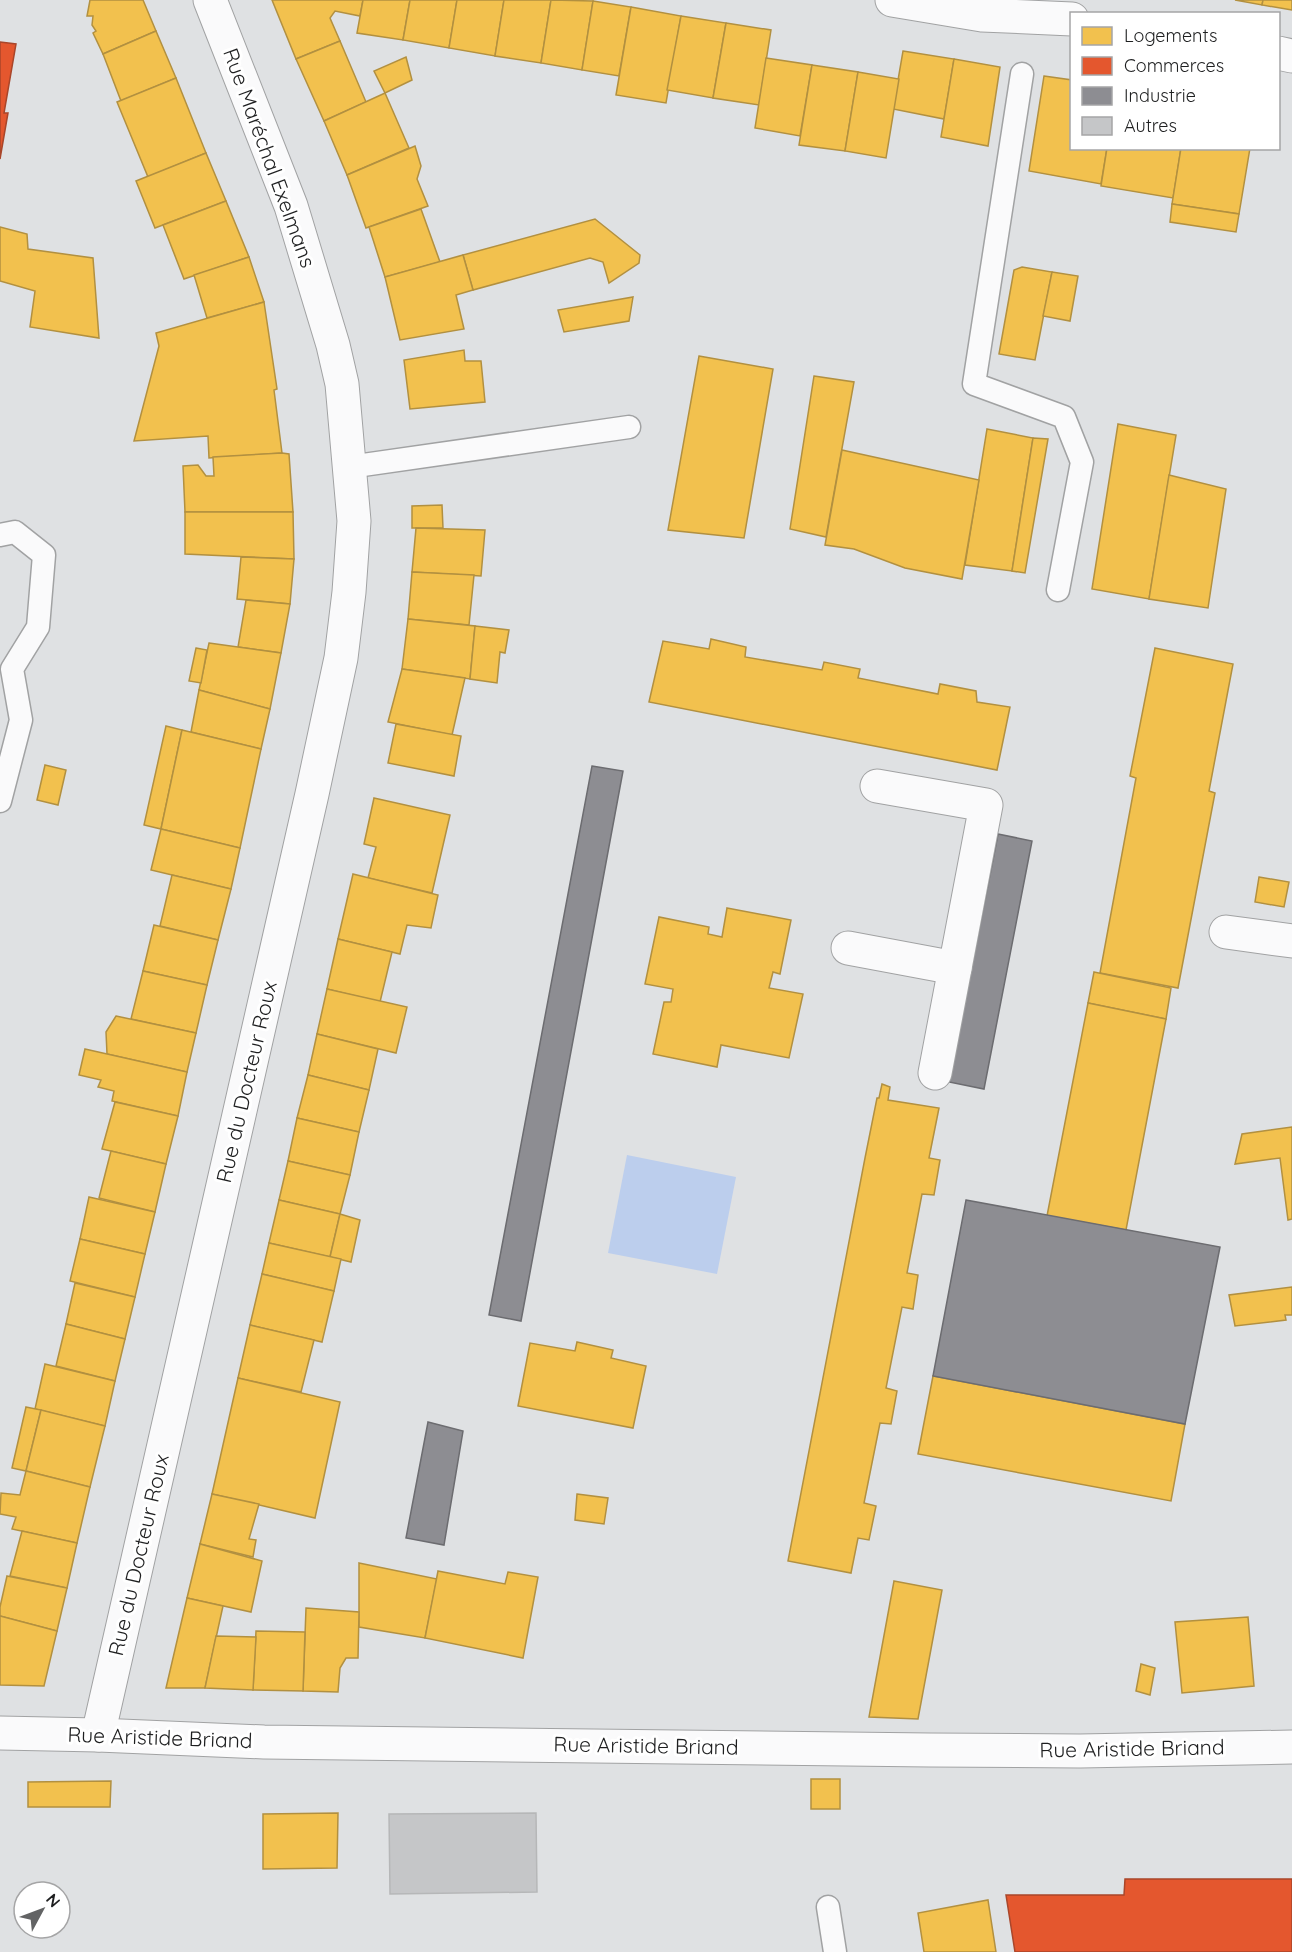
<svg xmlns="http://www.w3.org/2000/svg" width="1292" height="1952" font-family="Quicksand,sans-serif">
<rect width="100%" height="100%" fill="#dfe1e3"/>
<!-- green -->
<polygon fill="#bcceed" points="627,1155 736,1177 717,1274 608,1253"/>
<!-- homes -->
<g fill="#f2c14e" stroke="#b29040" stroke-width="1.5">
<polygon points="90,0 143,0 156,31 103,54 93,33 96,31 92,25 93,16 87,16"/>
<polygon points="272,0 363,0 360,16 335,11 330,18 340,41 296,59"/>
<polygon points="363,0 410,0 403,40 357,33"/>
<polygon points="410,0 457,0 449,48 403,40"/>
<polygon points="457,0 504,0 495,56 449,48"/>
<polygon points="504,0 551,0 541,63 495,56"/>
<polygon points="551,0 593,1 582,70 541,63"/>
<polygon points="1235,0 1263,0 1262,5"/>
<polygon points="1263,0 1292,0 1292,10 1262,5"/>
<polygon points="593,1 631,7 619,76 582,70"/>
<polygon points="631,7 681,16 666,103 616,95"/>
<polygon points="681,16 726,23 713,98 667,90"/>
<polygon points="726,23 771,30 759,105 713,98"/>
<polygon points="156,31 176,78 121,101 103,54"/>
<polygon points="340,41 366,102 324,121 296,59"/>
<polygon points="903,51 954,59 944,119 893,109"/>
<polygon points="406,57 412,80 385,93 374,71"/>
<polygon points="766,58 812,65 800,136 755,128"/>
<polygon points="954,59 1000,67 988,146 941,137"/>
<polygon points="812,65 858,72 845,151 799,145"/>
<polygon points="858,72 899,79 886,158 845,151"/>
<polygon points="1044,76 1072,80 1072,148 1107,148 1101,184 1029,171"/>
<polygon points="176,78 206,153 148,177 117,102"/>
<polygon points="385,93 409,148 347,175 324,121"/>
<polygon points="415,146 421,166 417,179 428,206 366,228 347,175"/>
<polygon points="1107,148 1181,148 1173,198 1101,186"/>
<polygon points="1181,148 1250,148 1239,214 1172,204"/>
<polygon points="206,153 226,201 155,228 136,181"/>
<polygon points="226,201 249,257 184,279 163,225"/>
<polygon points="1172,204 1239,214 1236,232 1170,222"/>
<polygon points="421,209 440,262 385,277 369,227"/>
<polygon points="595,219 640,255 639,263 609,283 603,262 590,258 473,290 463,255"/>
<polygon points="0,227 27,234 28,249 93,258 99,338 30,327 35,291 0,281"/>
<polygon points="463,255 473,290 456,295 464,329 400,340 385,277"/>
<polygon points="249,257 264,302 207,318 194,275"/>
<polygon points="1022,267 1052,272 1035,360 999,354 1014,270"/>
<polygon points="1052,272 1078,276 1070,321 1043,316"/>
<polygon points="633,297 629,321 564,332 558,310"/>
<polygon points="264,302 277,389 274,390 282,453 209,458 208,436 134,441 159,346 156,333"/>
<polygon points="464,350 465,361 481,361 485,402 410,409 404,360"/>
<polygon points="699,356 773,369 744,538 668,530"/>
<polygon points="814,376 854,382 826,537 790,529"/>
<polygon points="1118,424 1176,435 1149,599 1092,589"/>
<polygon points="987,429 1033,438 1012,571 965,565"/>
<polygon points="1033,438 1048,439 1025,573 1012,571"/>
<polygon points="842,450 979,480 962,579 905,568 854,549 825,545"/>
<polygon points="282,453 289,454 293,512 185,512 183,466 198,465 206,476 214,476 213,457"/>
<polygon points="1169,475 1226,489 1208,608 1149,599"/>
<polygon points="442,505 443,528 412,528 412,506"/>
<polygon points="185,512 293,512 294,559 185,554"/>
<polygon points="416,528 485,530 481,576 412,572"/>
<polygon points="241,557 294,559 290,604 237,599"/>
<polygon points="412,572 474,575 469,625 408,619"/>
<polygon points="246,600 290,604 281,653 238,647"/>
<polygon points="408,619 475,626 470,679 402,669"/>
<polygon points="475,626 509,630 505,653 500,652 497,683 470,679"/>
<polygon points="711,639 746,647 745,657 822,670 824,662 860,669 858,678 938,694 940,684 976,691 977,702 1010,707 997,770 649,702 663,641 709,649"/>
<polygon points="209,643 281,653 270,709 199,690"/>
<polygon points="196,648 207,650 201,683 189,681"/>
<polygon points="1155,648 1233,664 1209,791 1215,793 1178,988 1100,973 1136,778 1130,776"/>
<polygon points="402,669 465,678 452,735 388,722"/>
<polygon points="199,690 270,709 261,749 191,732"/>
<polygon points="396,724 461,736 454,776 388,763"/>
<polygon points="166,726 182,730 161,829 144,825"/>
<polygon points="182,730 261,749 240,848 161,829"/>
<polygon points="45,765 66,770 58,805 37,800"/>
<polygon points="374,798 450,815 432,893 368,878 376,847 364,844"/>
<polygon points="161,829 240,848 231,889 151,870"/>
<polygon points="353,874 438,895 431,928 407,925 400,954 338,939"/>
<polygon points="172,875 231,889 218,940 160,926"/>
<polygon points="1259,877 1289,882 1284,907 1255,902"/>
<polygon points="727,908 791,920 780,974 773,972 769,988 803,994 789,1058 721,1045 717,1067 653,1054 664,1002 671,1002 673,989 645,984 659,917 709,927 708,934 722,937"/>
<polygon points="154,925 218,940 207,985 143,971"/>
<polygon points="338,939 392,952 380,1002 327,989"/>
<polygon points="143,971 207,985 196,1033 131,1019"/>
<polygon points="1094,972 1171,988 1166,1019 1088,1003"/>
<polygon points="327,989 407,1007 396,1053 317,1034"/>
<polygon points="1088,1003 1166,1019 1126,1230 1047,1216"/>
<polygon points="116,1016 196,1033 187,1072 107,1054 106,1032"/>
<polygon points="317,1034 378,1049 369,1090 308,1075"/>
<polygon points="85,1049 187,1072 178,1116 112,1101 114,1091 98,1087 101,1080 79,1075"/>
<polygon points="308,1075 369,1090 359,1132 297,1118"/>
<polygon points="882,1084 890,1087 888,1100 939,1108 929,1158 940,1160 934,1195 922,1194 907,1273 918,1275 913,1309 902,1307 886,1388 897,1391 891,1424 880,1423 864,1503 876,1506 869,1540 858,1538 851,1573 788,1561 865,1158 877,1098 879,1098"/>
<polygon points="115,1102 178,1116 166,1164 102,1149"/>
<polygon points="297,1118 359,1132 350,1175 288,1161"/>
<polygon points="1292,1127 1292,1219 1288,1220 1280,1158 1235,1164 1242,1134"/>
<polygon points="111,1151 166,1164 155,1212 99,1198"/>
<polygon points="288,1161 350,1175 340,1214 279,1200"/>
<polygon points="89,1197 155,1212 145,1254 80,1239"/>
<polygon points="279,1200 340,1214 330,1257 269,1243"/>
<polygon points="340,1214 360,1220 351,1262 330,1257"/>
<polygon points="80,1239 145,1254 135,1297 70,1281"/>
<polygon points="269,1243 341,1259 334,1291 262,1274"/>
<polygon points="262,1274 334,1291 322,1342 250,1325"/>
<polygon points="75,1283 135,1297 125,1339 66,1324"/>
<polygon points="1292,1287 1292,1315 1285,1315 1286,1320 1235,1326 1229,1295"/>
<polygon points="66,1324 125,1339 115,1381 56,1366"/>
<polygon points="250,1325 314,1340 301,1392 238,1378"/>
<polygon points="577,1342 613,1350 611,1358 646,1366 633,1428 518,1406 530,1343 575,1351"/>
<polygon points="45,1364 115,1381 105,1426 35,1409"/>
<polygon points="933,1376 1185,1424 1171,1501 918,1454"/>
<polygon points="238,1378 340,1402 315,1518 212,1494"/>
<polygon points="26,1407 41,1410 26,1471 12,1468"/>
<polygon points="41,1410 105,1426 90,1487 26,1471"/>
<polygon points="26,1471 90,1487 77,1543 12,1529 16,1517 0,1514 1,1493 20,1495"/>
<polygon points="212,1494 259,1504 249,1539 256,1540 253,1557 200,1544"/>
<polygon points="577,1494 608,1498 604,1524 575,1520"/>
<polygon points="22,1531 77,1543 67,1588 10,1576"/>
<polygon points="200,1544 262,1561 251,1612 187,1598"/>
<polygon points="359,1563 437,1579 425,1638 359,1627"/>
<polygon points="438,1571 505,1584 508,1572 538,1577 523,1658 425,1638"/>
<polygon points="7,1576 67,1588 57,1631 0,1616 0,1607"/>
<polygon points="894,1581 942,1590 918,1719 869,1717"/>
<polygon points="187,1598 223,1606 205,1688 166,1688"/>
<polygon points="306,1608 359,1612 358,1658 346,1658 340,1668 338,1692 303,1691"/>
<polygon points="0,1616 57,1631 44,1686 0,1685"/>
<polygon points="1248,1617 1254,1686 1182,1693 1175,1622"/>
<polygon points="256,1631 305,1632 303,1691 253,1690"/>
<polygon points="216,1636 256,1637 253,1690 205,1688"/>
<polygon points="1141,1664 1155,1668 1150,1695 1136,1691"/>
<rect x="811" y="1779" width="29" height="30"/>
<polygon points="111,1781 110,1807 28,1807 28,1782"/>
<polygon points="338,1813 337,1868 263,1869 263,1814"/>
<polygon points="988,1900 996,1952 924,1952 918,1913"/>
</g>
<!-- shops -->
<g fill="#e4572e" stroke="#a9462a" stroke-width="1.5">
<polygon points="0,42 16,44 4,113 8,113 0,159"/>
<polygon points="1125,1879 1292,1879 1292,1952 1015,1952 1006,1895 1124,1895"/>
</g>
<!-- industry -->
<g fill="#8d8d92" stroke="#6c6c70" stroke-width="1.5">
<polygon points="592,766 623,771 521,1321 489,1315"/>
<polygon points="998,834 1032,841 984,1089 949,1082"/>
<polygon points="966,1200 1220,1247 1185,1424 933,1376"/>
<polygon points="428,1422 463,1431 444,1545 406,1538"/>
</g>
<!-- building -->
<polygon fill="#c5c6c8" stroke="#b6b7b8" stroke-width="1.5" points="536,1813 537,1892 390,1894 389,1814"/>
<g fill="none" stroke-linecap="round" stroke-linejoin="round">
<defs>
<g id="lane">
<polyline points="1022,74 974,384 1064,417 1082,462 1058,590"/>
<polyline points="349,467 629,427"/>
<polyline points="0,535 15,532 44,555 38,627 12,669 21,720 0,801"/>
<polyline points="828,1907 835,1952"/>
</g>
<g id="street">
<polyline points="877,786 986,805 935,1073"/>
<polyline points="1226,932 1292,941"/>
<polyline points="848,948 955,968"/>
<polyline points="98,1735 312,794 341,658 349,592 354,521 342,384 333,345 291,206 210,0"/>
</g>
<g id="secondary">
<polyline points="892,0 982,15 1072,19"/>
<polyline points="1278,53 1292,56"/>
<polyline points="0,1733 98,1735 264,1742 930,1750 1080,1751 1292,1747"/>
</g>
</defs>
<!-- lane casing -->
<use href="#lane" stroke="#a1a2a3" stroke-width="25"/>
<!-- street casing -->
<use href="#street" stroke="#a1a2a3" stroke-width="35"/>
<!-- secondary casing -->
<use href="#secondary" stroke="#a1a2a3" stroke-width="35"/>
<!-- lane -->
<use href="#lane" stroke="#fafafb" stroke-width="22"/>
<!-- street -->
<use href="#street" stroke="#fafafb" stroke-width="33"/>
<!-- secondary -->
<use href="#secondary" stroke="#fafafb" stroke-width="33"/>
</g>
<g text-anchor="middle" stroke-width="6" stroke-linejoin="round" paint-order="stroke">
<!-- street labels -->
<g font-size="21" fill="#1e1f20" stroke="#fff">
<text transform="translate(269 158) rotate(70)" y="7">Rue Maréchal Exelmans</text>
<text transform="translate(247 1082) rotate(-77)" y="7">Rue du Docteur Roux</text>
<text transform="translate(139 1555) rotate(-77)" y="7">Rue du Docteur Roux</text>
<text transform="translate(160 1738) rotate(2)" y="7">Rue Aristide Briand</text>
<text transform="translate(646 1746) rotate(1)" y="7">Rue Aristide Briand</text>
<text transform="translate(1132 1749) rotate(-1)" y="7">Rue Aristide Briand</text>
</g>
</g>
<!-- legend -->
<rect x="1070" y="12" width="210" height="138" fill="#ffffff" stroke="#a5a5a6" stroke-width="1.5"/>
<rect x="1082" y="27" width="30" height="18" fill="#f2c14e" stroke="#a5a5a6" stroke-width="1.5"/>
<text x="1124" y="42" font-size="18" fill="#1e1f20">Logements</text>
<rect x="1082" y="57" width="30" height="18" fill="#e4572e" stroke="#a5a5a6" stroke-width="1.5"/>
<text x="1124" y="72" font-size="18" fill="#1e1f20">Commerces</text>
<rect x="1082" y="87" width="30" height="18" fill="#8d8d92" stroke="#a5a5a6" stroke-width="1.5"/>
<text x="1124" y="102" font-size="18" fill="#1e1f20">Industrie</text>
<rect x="1082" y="117" width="30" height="18" fill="#c5c6c8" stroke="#a5a5a6" stroke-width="1.5"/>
<text x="1124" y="132" font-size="18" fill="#1e1f20">Autres</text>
<!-- north arrow -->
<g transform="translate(42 1910) rotate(49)"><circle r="28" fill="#ffffff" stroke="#a5a5a6" stroke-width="1.5"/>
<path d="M0-4.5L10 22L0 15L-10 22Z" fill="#626364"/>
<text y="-9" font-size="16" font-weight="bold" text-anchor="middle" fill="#1e1f20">N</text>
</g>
</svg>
